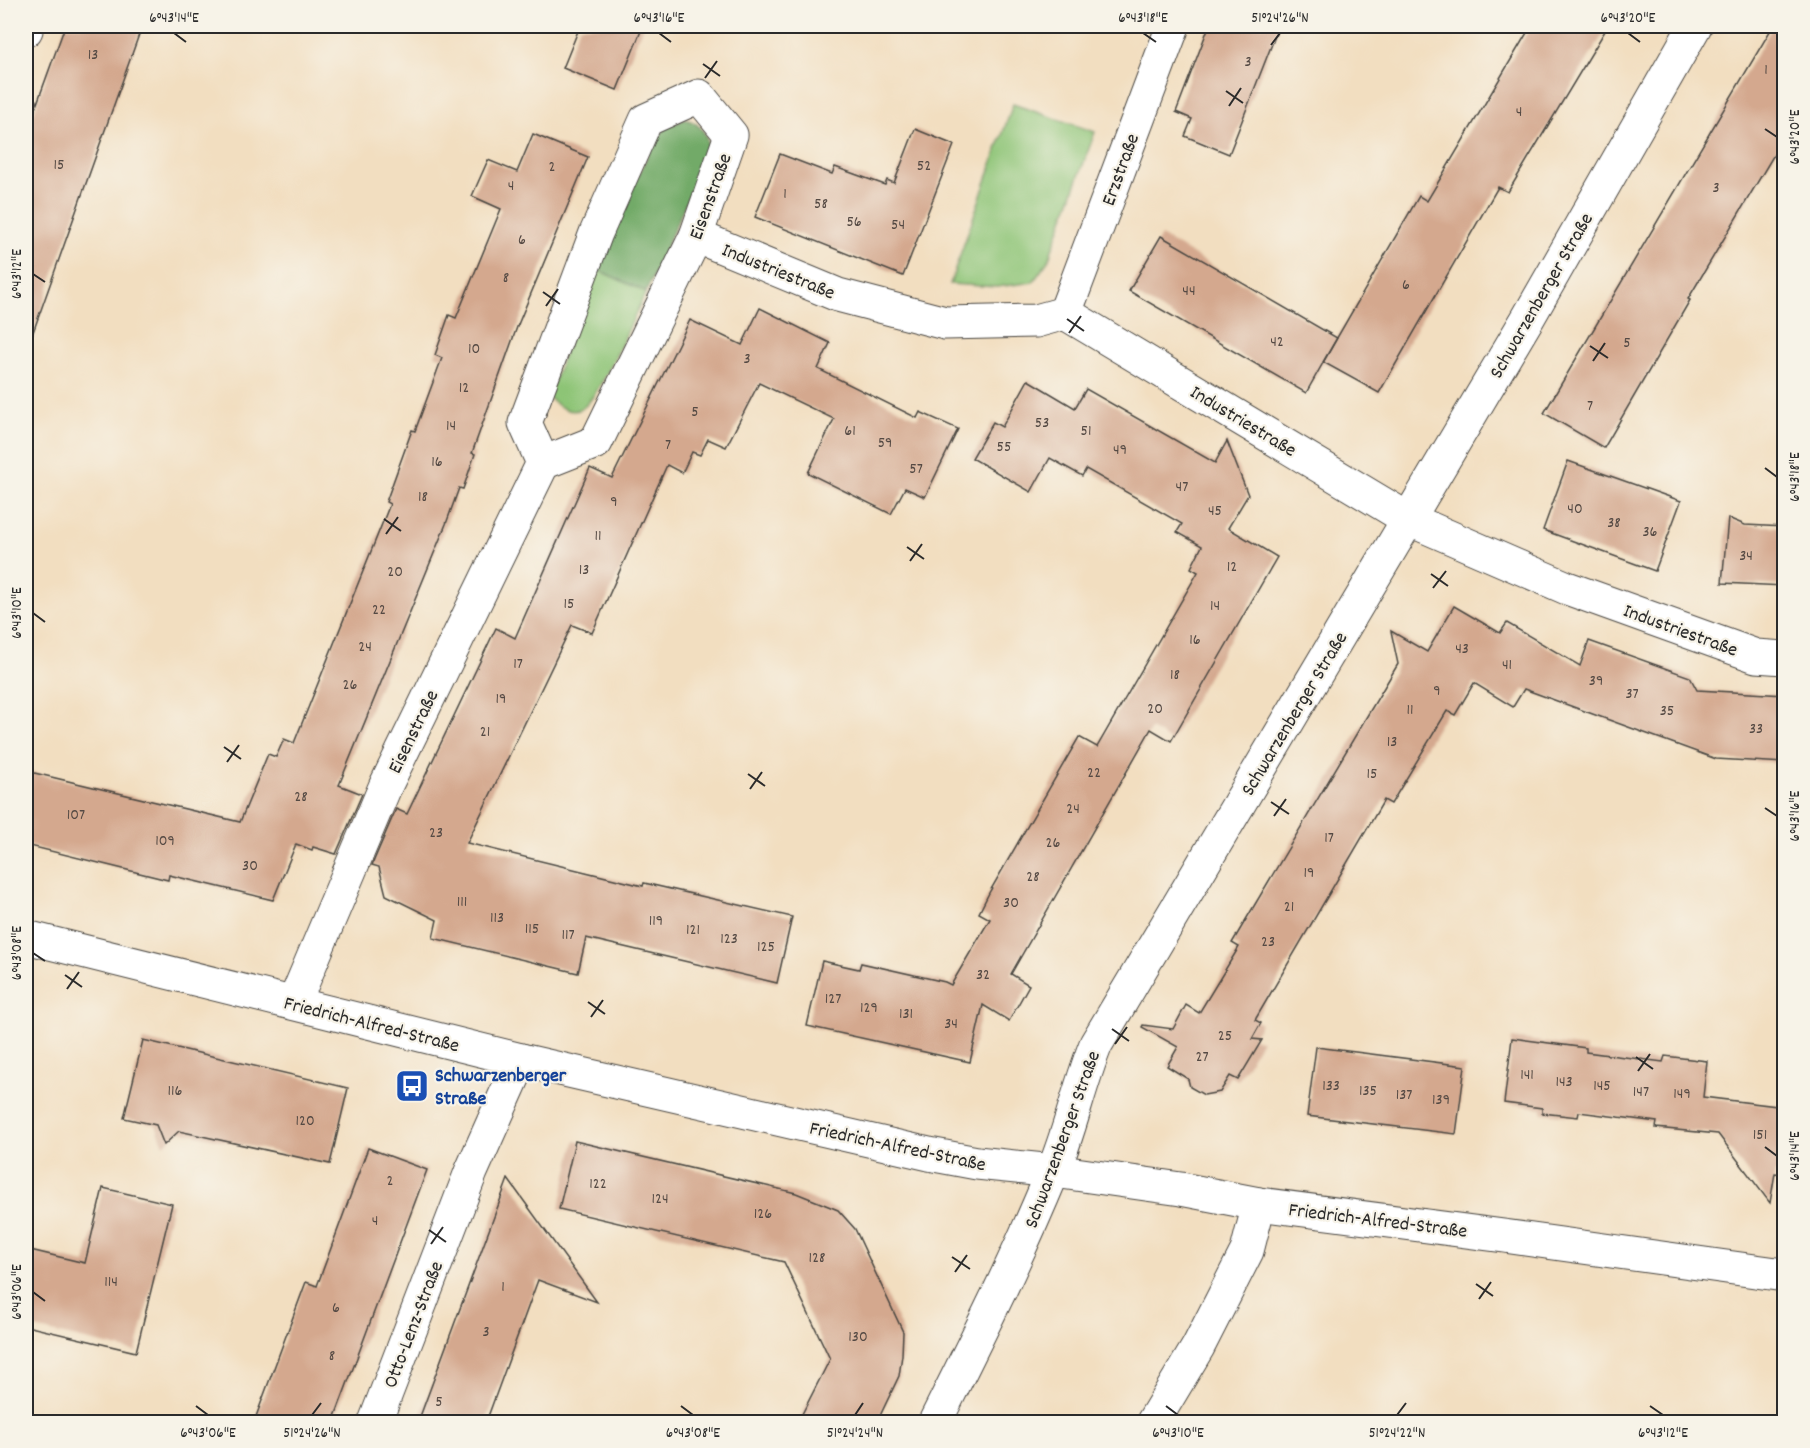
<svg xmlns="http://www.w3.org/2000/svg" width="1810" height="1448" font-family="Dekko,sans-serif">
<rect width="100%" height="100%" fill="#f7f3e8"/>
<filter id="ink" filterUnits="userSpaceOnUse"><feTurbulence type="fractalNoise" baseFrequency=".0167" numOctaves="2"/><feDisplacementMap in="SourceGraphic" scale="12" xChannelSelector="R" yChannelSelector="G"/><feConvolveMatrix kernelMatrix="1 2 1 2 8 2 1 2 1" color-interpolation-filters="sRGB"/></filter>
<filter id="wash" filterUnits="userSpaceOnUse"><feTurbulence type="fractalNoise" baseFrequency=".008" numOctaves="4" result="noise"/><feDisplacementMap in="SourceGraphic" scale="24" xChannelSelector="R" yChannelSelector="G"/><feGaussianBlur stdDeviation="1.35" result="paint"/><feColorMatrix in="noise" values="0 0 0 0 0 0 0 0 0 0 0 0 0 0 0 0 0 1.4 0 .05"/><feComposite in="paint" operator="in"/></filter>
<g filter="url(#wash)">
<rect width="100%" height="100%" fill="#f2dec0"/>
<!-- green -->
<g fill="#8dc476" stroke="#5c7850" stroke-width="1.5">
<polygon points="1013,104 1095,132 1048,261 1033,282 997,287 950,284"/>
<path d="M596,269L646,292C635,314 599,400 581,409C568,415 557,405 548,397Z"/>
</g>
<!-- forest -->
<path fill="#72aa67" stroke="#4e6a49" stroke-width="1.5" d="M685,119C702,123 709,137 708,153L646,292L596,269L654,141L667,127Z"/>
<g id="blocks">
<!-- building -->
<g fill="#d4a88e">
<polygon points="65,26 142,26 31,338 26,337 26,134"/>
<polygon points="580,26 643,26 617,90 563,68"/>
<polygon points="1209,26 1279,26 1229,154 1185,136 1192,119 1176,112"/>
<polygon points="1531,26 1608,26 1508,192 1498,187 1379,393 1323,362 1419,196 1427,201"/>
<polygon points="1773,26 1785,26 1785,136 1688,299 1690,300 1604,448 1544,413"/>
<polygon points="915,129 954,145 903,276 755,217 780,154 832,174 835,167 885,185 887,180 894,183"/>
<polygon points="533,134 588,157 517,327 472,453 475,454 463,489 459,488 446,524 339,785 362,794 336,854 313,847 312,850 296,844 273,900 169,875 168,880 26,845 26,771 240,822 268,754 276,757 284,739 294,743 390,504 386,502 412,430 415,431 442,358 435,355 449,315 456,318 501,209 472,196 488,160 517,172"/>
<polygon points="1161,236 1337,338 1306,393 1129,291"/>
<polygon points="760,308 830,343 818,369 917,418 920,412 958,429 925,497 905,488 891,514 808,473 834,419 759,383 726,447 708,439 700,455 692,452 682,473 667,465 592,633 572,625 467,843 643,886 644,883 792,917 777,983 586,938 578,973 433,938 437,920 386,895 379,867 372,865 396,809 407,814 496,628 515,638 590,468 612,478 690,320 742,345"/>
<polygon points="1028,380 1075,408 1086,389 1215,463 1227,441 1248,495 1228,528 1277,557 1171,741 1151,729 1011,974 1029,985 1009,1021 983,1005 970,1062 807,1026 822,961 859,969 861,963 945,982 951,985 990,919 979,913 990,891 1079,737 1097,747 1198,572 1191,568 1202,546 1177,532 1182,524 1086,469 1082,476 1050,458 1031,492 972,458 993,422 1002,427"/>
<polygon points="1568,461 1681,501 1655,571 1543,530"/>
<polygon points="1728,518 1745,525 1785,527 1785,586 1722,583"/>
<polygon points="1454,606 1500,633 1507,623 1580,666 1589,641 1690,677 1697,690 1785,695 1785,763 1716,759 1524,689 1513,707 1474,683 1455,715 1447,711 1391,804 1384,800 1255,1020 1261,1023 1252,1039 1262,1040 1238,1080 1230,1076 1220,1092 1204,1095 1190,1087 1188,1079 1167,1066 1178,1047 1142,1027 1143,1025 1173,1029 1186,1005 1199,1013 1239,947 1232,943 1398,664 1391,631 1427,652"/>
<polygon points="1512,1038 1586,1048 1586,1052 1663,1062 1665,1056 1707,1061 1703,1097 1785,1107 1785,1174 1775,1173 1770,1203 1718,1134 1656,1128 1657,1122 1579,1112 1578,1117 1542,1113 1542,1108 1504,1103"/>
<polygon points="143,1040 348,1088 330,1164 179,1131 164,1145 156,1125 124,1118"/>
<polygon points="1316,1047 1465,1066 1456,1134 1307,1116"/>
<polygon points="575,1141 796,1193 838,1210 855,1229 903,1332 902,1355 899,1376 877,1422 798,1422 830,1359 784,1262 559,1209"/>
<polygon points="368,1148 427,1170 333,1422 254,1422 306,1282 317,1286"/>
<polygon points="508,1179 597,1302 538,1280 486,1422 418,1422"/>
<polygon points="103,1188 172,1204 136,1352 26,1326 26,1249 85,1263"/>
</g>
</g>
</g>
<g filter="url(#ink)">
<use href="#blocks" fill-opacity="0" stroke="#494641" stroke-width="1.5"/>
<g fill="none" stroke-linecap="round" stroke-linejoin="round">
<defs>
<g id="minor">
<polyline points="26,30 27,26"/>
<polyline points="696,236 838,295 945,323 1036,321 1065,313 1408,519 1567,588 1756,656 1784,658"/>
<polyline points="1065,313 1173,26"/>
<polyline points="26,937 521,1060 929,1154 977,1163 1054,1171"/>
<polyline points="294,1003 385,787 543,463 596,442 696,236 731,135 699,96 646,120 596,233 525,423 543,463"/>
<polyline points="375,1422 471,1172 521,1060"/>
<polyline points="1153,1422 1198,1347 1247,1251 1259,1204"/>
</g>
<polyline id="tertiary" points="1054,1171 1181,1189 1259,1204 1504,1236 1784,1275"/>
<path id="secondary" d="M935,1422C976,1340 1017,1259 1052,1174C1070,1132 1079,1086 1096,1044L1528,318L1695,26"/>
</defs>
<!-- minor casing -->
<use href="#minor" stroke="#494641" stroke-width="35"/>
<!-- tertiary casing -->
<use href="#tertiary" stroke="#494641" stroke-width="35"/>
<!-- secondary casing -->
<use href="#secondary" stroke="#494641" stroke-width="35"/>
<!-- minor -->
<use href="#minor" stroke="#fff" stroke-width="33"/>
<!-- tertiary -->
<use href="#tertiary" stroke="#fff" stroke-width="33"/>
<!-- secondary -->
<use href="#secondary" stroke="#fff" stroke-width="33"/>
</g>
</g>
<!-- ticks -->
<path fill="none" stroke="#2b2b2b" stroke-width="2" d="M174,33L186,42M659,33L671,42M1143,33L1156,42M1628,33L1640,42M1271,45L1280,33M703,64L720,76M705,78L717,61M1226,91L1243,103M1229,106L1241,88M1765,129L1777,137M33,274L45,282M543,292L560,304M546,306L558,289M1067,319L1084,331M1069,333L1081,316M1590,346L1608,358M1593,361L1605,343M1765,468L1777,477M384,519L401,531M386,534L398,517M907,547L924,559M910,561L922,544M1431,574L1448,586M1433,588L1446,571M33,613L45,622M224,747L241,759M227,762L239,745M748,774L765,786M750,789L762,772M1271,802L1289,814M1765,808L1777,816M1274,816L1286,799M33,953L45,961M65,975L82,987M67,989L79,972M588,1002L605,1014M591,1017L603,1000M1112,1029L1129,1041M1115,1044L1127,1027M1636,1057L1653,1069M1638,1071L1650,1054M1765,1147L1777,1156M429,1230L446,1242M431,1244L443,1227M952,1257L970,1269M955,1272L967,1255M1476,1284L1493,1296M33,1292L45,1301M1479,1299L1491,1282M196,1406L208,1415M681,1406L693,1415M1166,1406L1178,1415M1650,1406L1663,1415M312,1415L321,1403M855,1415L863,1403M1397,1415L1406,1403"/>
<!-- icons -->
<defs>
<symbol id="bus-square" viewBox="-11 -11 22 22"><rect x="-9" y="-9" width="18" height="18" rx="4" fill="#1a4fb4" stroke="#f7f3e8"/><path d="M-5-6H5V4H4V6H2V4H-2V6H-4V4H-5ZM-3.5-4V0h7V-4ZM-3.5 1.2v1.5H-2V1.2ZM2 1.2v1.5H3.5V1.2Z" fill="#fff"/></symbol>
</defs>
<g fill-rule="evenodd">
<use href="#bus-square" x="393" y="1067" width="38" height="38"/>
</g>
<g text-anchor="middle" stroke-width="4.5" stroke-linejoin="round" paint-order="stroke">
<!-- number labels -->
<g font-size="16" fill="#554a44">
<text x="93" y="59">13</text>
<text x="1248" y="66">3</text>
<text x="1766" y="74">1</text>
<text x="1519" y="116">4</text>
<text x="59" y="169">15</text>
<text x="924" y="170">52</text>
<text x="552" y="171">2</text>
<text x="511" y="190">4</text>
<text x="1716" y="192">3</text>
<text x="785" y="198">1</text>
<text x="821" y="208">58</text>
<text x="854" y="226">56</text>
<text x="898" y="229">54</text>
<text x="522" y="244">6</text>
<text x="506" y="282">8</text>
<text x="1406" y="289">6</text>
<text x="1189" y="295">44</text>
<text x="1277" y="346">42</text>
<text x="1627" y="347">5</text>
<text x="474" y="353">10</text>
<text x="747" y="363">3</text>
<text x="464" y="392">12</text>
<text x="1590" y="410">7</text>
<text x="695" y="416">5</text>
<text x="1042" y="427">53</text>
<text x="451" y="430">14</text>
<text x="850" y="435">61</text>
<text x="1086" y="435">51</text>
<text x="885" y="447">59</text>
<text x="668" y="449">7</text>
<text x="1004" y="451">55</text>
<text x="1120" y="454">49</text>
<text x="437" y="466">16</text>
<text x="916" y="473">57</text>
<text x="1182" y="491">47</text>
<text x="423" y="501">18</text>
<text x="614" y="506">9</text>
<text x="1575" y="513">40</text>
<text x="1215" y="515">45</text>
<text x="1614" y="527">38</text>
<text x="1650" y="536">36</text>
<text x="598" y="540">11</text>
<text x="1746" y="560">34</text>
<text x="1232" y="571">12</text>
<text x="584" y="574">13</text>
<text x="395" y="576">20</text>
<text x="569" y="608">15</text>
<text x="1215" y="610">14</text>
<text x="379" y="614">22</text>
<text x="1195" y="644">16</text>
<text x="365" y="651">24</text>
<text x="1462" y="653">43</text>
<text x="518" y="668">17</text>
<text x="1507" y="669">41</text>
<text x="1175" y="679">18</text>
<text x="1596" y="685">39</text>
<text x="350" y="689">26</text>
<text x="1437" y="695">9</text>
<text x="1632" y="698">37</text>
<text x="501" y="703">19</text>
<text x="1155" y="713">20</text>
<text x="1410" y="714">11</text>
<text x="1667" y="715">35</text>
<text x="1756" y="733">33</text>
<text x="485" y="736">21</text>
<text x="1392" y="746">13</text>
<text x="1094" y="777">22</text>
<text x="1372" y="778">15</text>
<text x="301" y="801">28</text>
<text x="1073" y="813">24</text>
<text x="76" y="819">107</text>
<text x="436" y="837">23</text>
<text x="1329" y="842">17</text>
<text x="165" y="845">109</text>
<text x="1053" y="847">26</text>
<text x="250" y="870">30</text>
<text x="1309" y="877">19</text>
<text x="1033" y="881">28</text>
<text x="462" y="906">111</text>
<text x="1011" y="907">30</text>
<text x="1289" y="911">21</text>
<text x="497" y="922">113</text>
<text x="656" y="925">119</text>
<text x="532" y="933">115</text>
<text x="693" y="934">121</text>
<text x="568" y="939">117</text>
<text x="729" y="943">123</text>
<text x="1268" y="946">23</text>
<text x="766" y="951">125</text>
<text x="983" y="979">32</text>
<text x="833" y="1003">127</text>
<text x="869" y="1012">129</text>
<text x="906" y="1018">131</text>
<text x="951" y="1028">34</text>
<text x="1225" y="1040">25</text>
<text x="1202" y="1061">27</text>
<text x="1527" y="1079">141</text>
<text x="1564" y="1086">143</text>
<text x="1331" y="1090">133</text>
<text x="1602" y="1090">145</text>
<text x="175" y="1095">116</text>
<text x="1368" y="1095">135</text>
<text x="1641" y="1096">147</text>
<text x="1682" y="1098">149</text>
<text x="1404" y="1099">137</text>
<text x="1441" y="1104">139</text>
<text x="305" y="1125">120</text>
<text x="1760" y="1139">151</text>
<text x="390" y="1185">2</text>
<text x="598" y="1188">122</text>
<text x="660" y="1203">124</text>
<text x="763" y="1218">126</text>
<text x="375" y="1225">4</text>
<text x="817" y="1262">128</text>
<text x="111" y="1286">114</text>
<text x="503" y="1291">1</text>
<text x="336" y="1312">6</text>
<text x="486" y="1336">3</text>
<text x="858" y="1341">130</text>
<text x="332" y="1360">8</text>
<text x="439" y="1406">5</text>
</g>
<!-- street labels -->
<g font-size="20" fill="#2b2b2b" stroke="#f7f3e8">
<text transform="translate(1119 169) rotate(-70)" y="7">Erzstraße</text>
<text transform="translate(709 196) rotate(-70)" y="7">Eisenstraße</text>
<text transform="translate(779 270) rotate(22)" y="7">Industriestraße</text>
<text transform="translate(1540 295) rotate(-60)" y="7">Schwarzenberger Straße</text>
<text transform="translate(1244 420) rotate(31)" y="7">Industriestraße</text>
<text transform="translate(1681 629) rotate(20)" y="7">Industriestraße</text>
<text transform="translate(1293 713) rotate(-59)" y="7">Schwarzenberger Straße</text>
<text transform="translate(412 731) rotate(-64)" y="7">Eisenstraße</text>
<text transform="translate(372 1023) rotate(14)" y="7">Friedrich-Alfred-Straße</text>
<text transform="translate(1061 1139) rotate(-70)" y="7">Schwarzenberger Straße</text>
<text transform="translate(898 1145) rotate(12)" y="7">Friedrich-Alfred-Straße</text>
<text transform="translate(1378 1219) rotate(7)" y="7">Friedrich-Alfred-Straße</text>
<text transform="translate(412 1324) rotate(-69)" y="7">Otto-Lenz-Straße</text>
</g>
<!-- transit labels -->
<g font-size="20" font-weight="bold" fill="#164399" stroke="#f7f3e8" text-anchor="start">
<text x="435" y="1081">Schwarzenberger<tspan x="435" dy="23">Straße</tspan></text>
</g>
</g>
<!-- margin -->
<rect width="1810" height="1448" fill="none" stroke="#f7f3e8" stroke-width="66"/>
<rect x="33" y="33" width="1744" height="1382" fill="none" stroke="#2b2b2b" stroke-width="2"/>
<g font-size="15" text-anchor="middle" fill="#2b2b2b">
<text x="174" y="22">6°43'14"E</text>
<text x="659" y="22">6°43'16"E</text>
<text x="1143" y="22">6°43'18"E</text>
<text x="1280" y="22">51°24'26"N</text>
<text x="1628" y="22">6°43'20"E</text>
<text transform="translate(1794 137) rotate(-90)" y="5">6°43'20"E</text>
<text transform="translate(16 274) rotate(-90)" y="5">6°43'12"E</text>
<text transform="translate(1794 477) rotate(-90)" y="5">6°43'18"E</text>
<text transform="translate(16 613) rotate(-90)" y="5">6°43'10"E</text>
<text transform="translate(1794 816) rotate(-90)" y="5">6°43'16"E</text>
<text transform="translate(16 953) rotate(-90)" y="5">6°43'08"E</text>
<text transform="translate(1794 1156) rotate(-90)" y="5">6°43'14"E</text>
<text transform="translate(16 1292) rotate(-90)" y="5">6°43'06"E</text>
<text x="208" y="1437">6°43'06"E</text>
<text x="312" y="1437">51°24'26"N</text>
<text x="693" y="1437">6°43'08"E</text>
<text x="855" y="1437">51°24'24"N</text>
<text x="1178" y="1437">6°43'10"E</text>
<text x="1397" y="1437">51°24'22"N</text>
<text x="1663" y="1437">6°43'12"E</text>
</g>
</svg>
